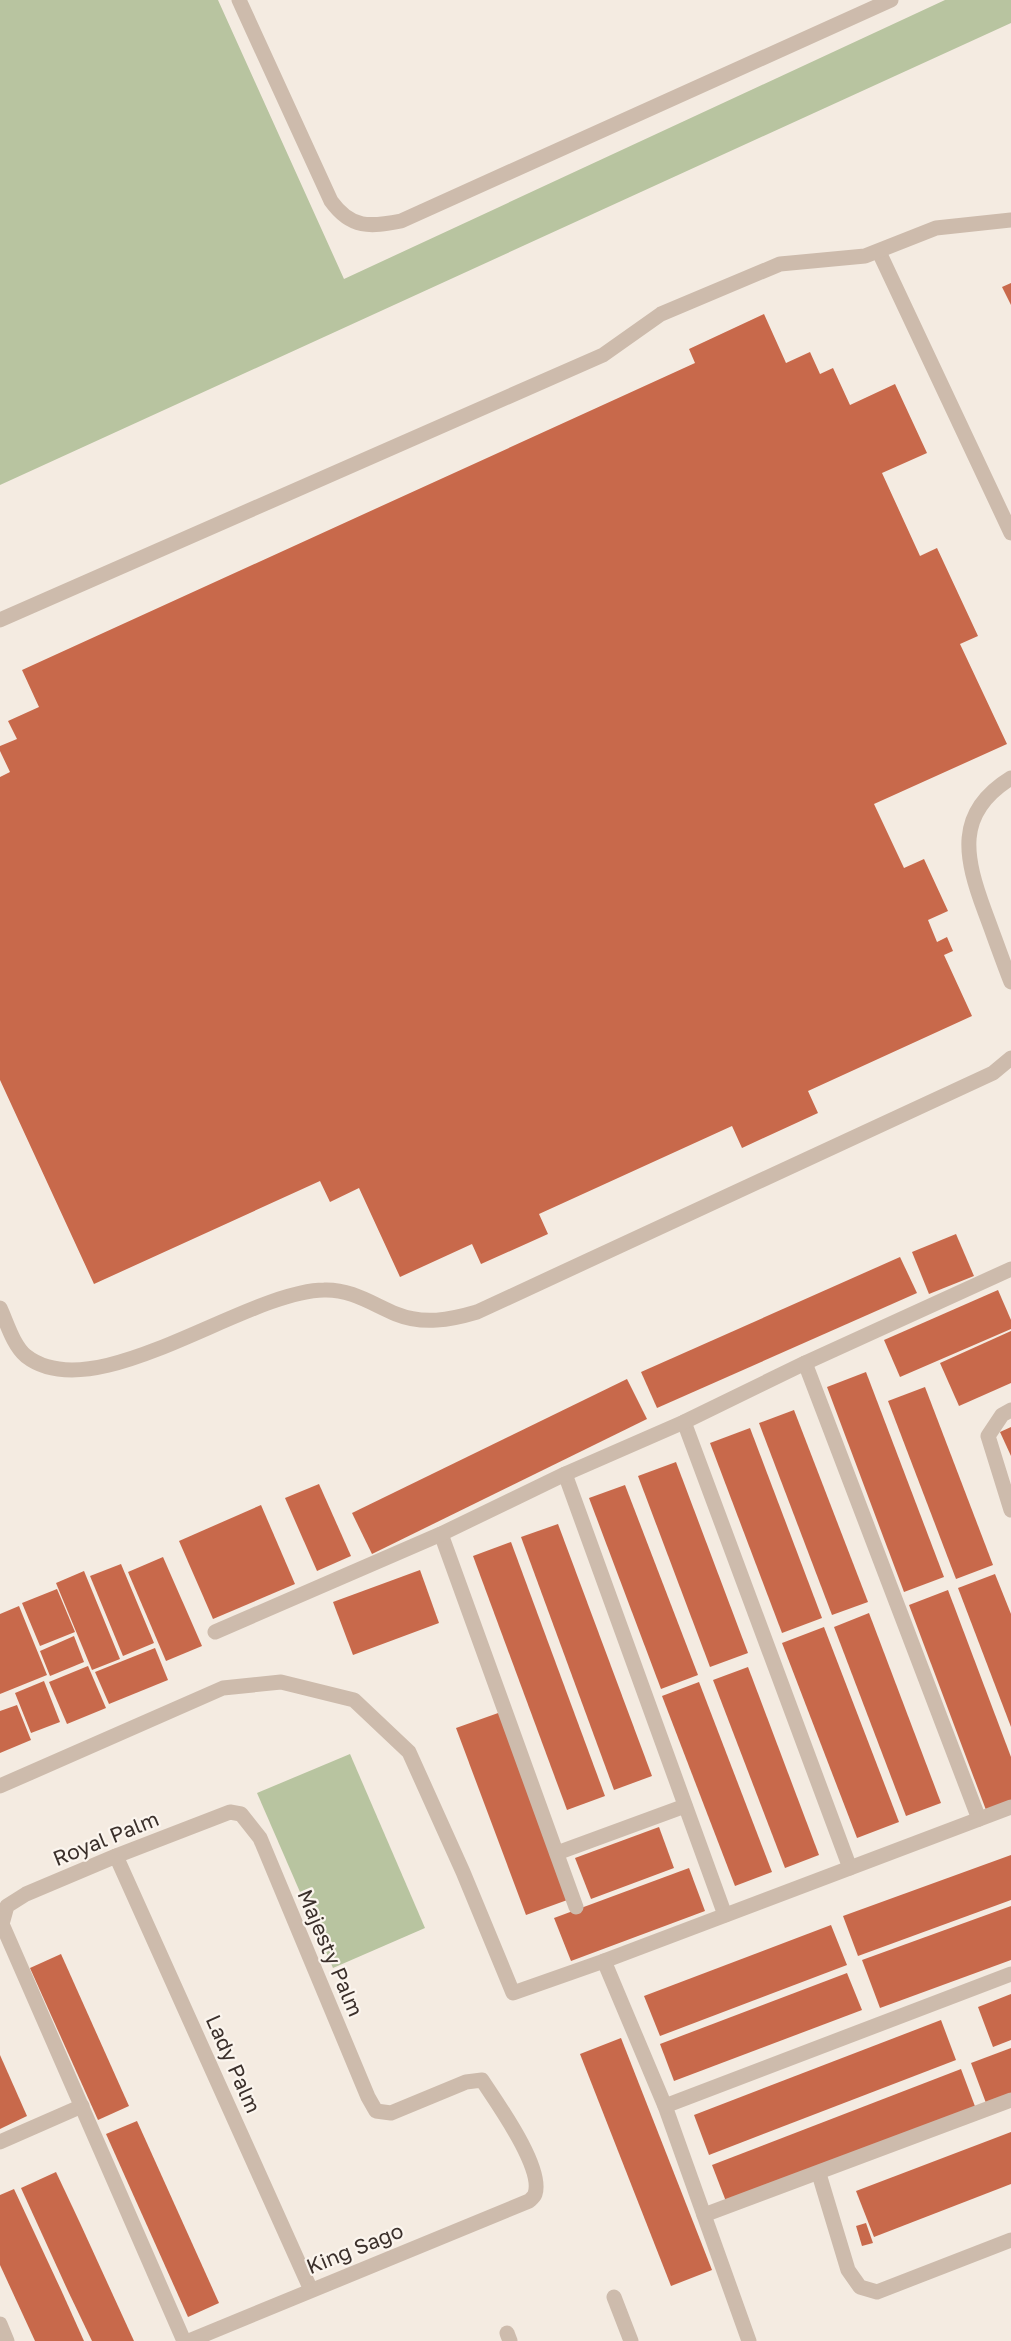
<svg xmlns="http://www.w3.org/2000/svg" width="1011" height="2341" font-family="'Golos Text',sans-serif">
<rect width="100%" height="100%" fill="#f4ebe1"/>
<!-- green -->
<g fill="#b8c4a0">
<polygon points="0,0 218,0 344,279 945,0 1011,0 1011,23 0,485"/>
<polygon points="350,1754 425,1928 333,1968 257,1793"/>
</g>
<!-- building -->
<g fill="#c8694b">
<polygon points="1011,283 1011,305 1002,287"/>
<polygon points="764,314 786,363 810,352 820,374 833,368 850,405 895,384 927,453 882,473 920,556 937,548 978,636 960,644 1007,744 874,804 904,868 924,859 948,911 928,920 937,942 947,937 953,951 944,955 972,1016 808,1091 818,1113 742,1148 732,1126 539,1214 548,1234 481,1264 472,1244 400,1277 359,1188 330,1202 320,1181 94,1284 0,1080 0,777 10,772 0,751 0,746 17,739 8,721 39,707 22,670 695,363 689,349"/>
<polygon points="956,1234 974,1276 929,1294 912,1252"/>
<polygon points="900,1257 917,1293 657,1408 641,1372"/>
<polygon points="998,1290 1011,1320 1011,1329 900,1377 884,1340"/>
<polygon points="1011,1331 1011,1383 959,1406 940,1363"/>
<polygon points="866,1372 944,1577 904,1592 827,1387"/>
<polygon points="627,1379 647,1419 372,1554 352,1513"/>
<polygon points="925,1387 993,1565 956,1579 888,1401"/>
<polygon points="794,1410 868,1602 832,1615 759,1423"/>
<polygon points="1011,1427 1011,1456 1000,1432"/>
<polygon points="750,1428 822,1618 782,1633 710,1443"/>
<polygon points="676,1462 748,1653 710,1667 638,1476"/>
<polygon points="319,1484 351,1556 317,1571 285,1498"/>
<polygon points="625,1485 698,1675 661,1689 589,1498"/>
<polygon points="261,1505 295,1584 213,1619 179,1541"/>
<polygon points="558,1524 652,1776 614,1790 521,1537"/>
<polygon points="511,1542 605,1796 567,1810 473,1556"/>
<polygon points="163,1557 202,1646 166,1661 128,1572"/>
<polygon points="121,1564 154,1643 123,1656 90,1576"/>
<polygon points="420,1570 439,1623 353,1655 333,1602"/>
<polygon points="84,1571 120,1659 92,1670 56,1583"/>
<polygon points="995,1574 1011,1614 1011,1727 958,1588"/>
<polygon points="57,1589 75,1632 40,1646 22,1603"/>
<polygon points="948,1590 1011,1757 1011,1800 986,1810 909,1605"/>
<polygon points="19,1606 47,1675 0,1694 0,1614"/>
<polygon points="869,1613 941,1803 906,1816 834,1627"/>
<polygon points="824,1627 899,1822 857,1838 782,1643"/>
<polygon points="74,1636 84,1662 50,1676 40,1651"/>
<polygon points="155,1648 168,1680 109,1704 95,1672"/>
<polygon points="88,1666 106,1708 67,1724 49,1682"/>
<polygon points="748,1667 819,1855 785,1868 713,1680"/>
<polygon points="44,1681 60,1722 31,1733 15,1693"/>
<polygon points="699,1682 772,1872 735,1886 662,1696"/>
<polygon points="17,1705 31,1740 0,1753 0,1711"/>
<polygon points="501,1712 570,1899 526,1915 456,1728"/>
<polygon points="659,1827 674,1868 591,1899 575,1858"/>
<polygon points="1011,1855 1011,1900 858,1956 843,1916"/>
<polygon points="689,1868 705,1911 571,1961 554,1918"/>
<polygon points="1011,1906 1011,1960 880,2008 862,1960"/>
<polygon points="831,1925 847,1965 660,2036 644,1996"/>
<polygon points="61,1954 129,2106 98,2120 30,1968"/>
<polygon points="847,1973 862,2010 674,2081 660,2044"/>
<polygon points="1011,1994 1011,2040 993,2047 978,2007"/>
<polygon points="941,2020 956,2060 709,2155 694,2115"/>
<polygon points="621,2038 712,2270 671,2286 580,2054"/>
<polygon points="1011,2048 1011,2093 986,2103 971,2063"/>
<polygon points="0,2055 27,2116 0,2129"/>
<polygon points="961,2069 976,2109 727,2204 712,2165"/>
<polygon points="137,2121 219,2303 188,2317 106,2134"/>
<polygon points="1011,2132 1011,2184 874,2237 856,2191"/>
<polygon points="56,2172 80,2223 134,2341 92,2341 68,2291 21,2188"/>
<polygon points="14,2189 62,2292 84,2341 35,2341 0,2265 0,2195"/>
<polygon points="866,2223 873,2243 862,2246 856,2226"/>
</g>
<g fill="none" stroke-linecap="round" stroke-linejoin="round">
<!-- service -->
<g stroke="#cdbbac" stroke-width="15">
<path d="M239,0L331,201C351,229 370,227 401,221L891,0"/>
<polyline points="879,252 1011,533"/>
<polyline points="0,620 603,355 661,314 780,264 865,256 936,228 1011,220"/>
<path d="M1011,778C954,813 965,858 985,912C994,936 1002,959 1011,982"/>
<path d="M0,1308C7,1323 13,1345 26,1356C95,1410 245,1291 324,1290C351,1289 372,1304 396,1314C423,1325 450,1320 477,1312L993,1073L1011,1058"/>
</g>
<!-- minor -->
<g stroke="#cdbbac" stroke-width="15">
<polyline points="805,1363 979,1819"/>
<polyline points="1011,1410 1002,1415 988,1436 1011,1510"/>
<polyline points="684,1422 850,1868"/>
<polyline points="565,1474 725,1915"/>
<polyline points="441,1534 576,1907"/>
<polyline points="215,1632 441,1534 565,1474 684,1422 805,1363 1011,1269"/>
<polyline points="0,1786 223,1688 281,1682 354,1700 409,1752 463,1872 513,1993 604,1961 1011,1807"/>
<polyline points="557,1853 685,1806"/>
<polyline points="116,1856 311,2290"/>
<polyline points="604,1961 665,2106 749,2341"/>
<polyline points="665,2106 1011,1974"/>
<polyline points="0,2142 82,2106"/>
<polyline points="819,2174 848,2270 860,2287 877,2292 1011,2240"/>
<polyline points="704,2215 1011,2100"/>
<polyline points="614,2297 631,2341"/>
<polyline points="0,2324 7,2341"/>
<polyline points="507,2333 510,2341"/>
<path d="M184,2341L2,1924L7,1906L26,1894L116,1856L230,1812L241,1814L260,1838L368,2097L376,2111L391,2113L466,2082L482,2080C497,2103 544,2168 535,2194C534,2197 531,2199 529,2201L189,2341"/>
</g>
</g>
<g text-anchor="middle" stroke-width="4.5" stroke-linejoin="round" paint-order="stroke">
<!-- street labels -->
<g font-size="21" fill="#3b302b" stroke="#fbf5ee">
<text transform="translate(106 1839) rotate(-22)" y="7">Royal Palm</text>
<text transform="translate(330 1953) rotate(67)" y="7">Majesty Palm</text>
<text transform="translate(233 2064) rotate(66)" y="7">Lady Palm</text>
<text transform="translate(355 2249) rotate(-22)" y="7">King Sago</text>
</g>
</g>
</svg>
